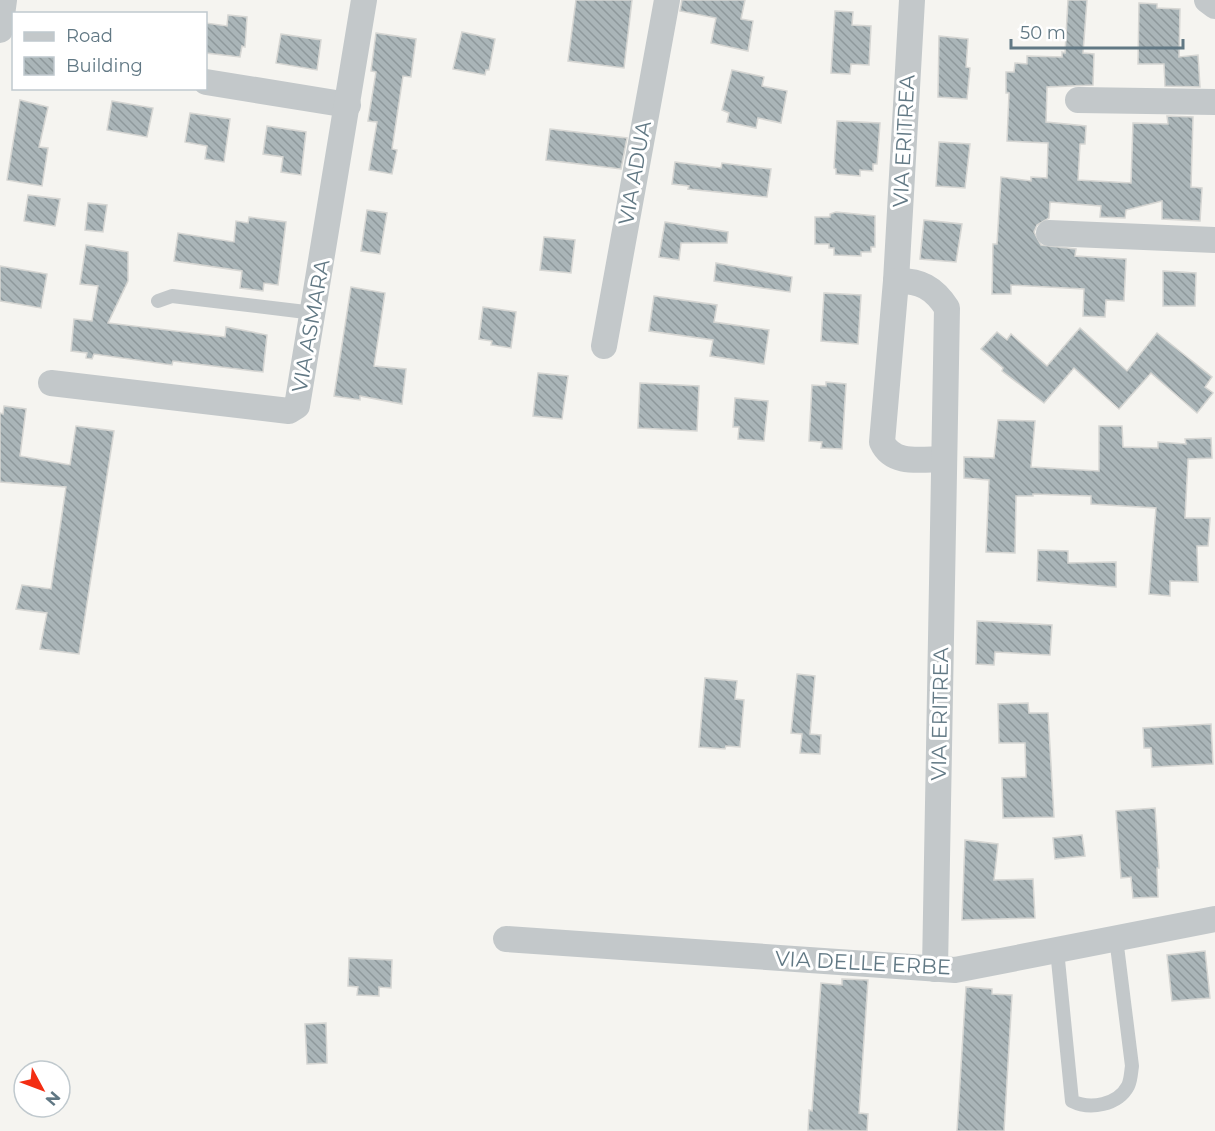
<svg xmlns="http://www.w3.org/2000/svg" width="1215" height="1131" font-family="Montserrat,sans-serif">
<defs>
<pattern id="building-back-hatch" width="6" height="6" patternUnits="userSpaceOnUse" patternTransform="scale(1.5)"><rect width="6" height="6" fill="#aab5b8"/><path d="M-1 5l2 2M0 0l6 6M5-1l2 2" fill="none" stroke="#8e989b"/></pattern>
</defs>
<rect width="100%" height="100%" fill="#f5f4f0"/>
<!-- building -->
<g fill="url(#building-back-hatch)" stroke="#d6d6d3" stroke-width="1.5">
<polygon points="576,0 632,0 624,68 568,61"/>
<polygon points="682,0 745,0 741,19 753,21 748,51 711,43 716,18 680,11"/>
<polygon points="1068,0 1087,0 1083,53 1094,54 1093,85 1047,87 1046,122 1086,126 1085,144 1080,144 1078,180 1131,183 1133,123 1168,124 1167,116 1193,117 1191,187 1202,188 1200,221 1162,219 1162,201 1126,210 1125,218 1100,217 1101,206 1050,202 1049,218 1037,225 1034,232 1041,245 1076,249 1075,256 1126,259 1124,301 1106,300 1105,317 1083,316 1084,289 1011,285 1011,294 992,294 993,244 997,244 1001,177 1031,181 1031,177 1047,178 1048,143 1007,141 1009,93 1006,93 1006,72 1014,72 1015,63 1027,64 1027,56 1062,57 1062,52 1065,53"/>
<polygon points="1139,3 1157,4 1157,8 1180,9 1179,57 1198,55 1200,87 1165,86 1164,64 1138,64"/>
<polygon points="835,11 853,12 852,25 871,26 869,65 851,64 850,74 831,73"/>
<polygon points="228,15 247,17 245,47 242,46 240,57 206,53 206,23 227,26"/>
<polygon points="462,32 495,39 489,70 486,70 485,75 453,69"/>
<polygon points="376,33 416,39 411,77 403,76 392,149 397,150 392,174 369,170 377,122 368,121 376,72 371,71"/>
<polygon points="281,34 321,40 317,70 276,63"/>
<polygon points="939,36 968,39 966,67 970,68 967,99 938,97"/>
<polygon points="732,70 764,77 762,86 787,91 781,123 758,118 756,128 727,122 729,113 722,110"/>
<polygon points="20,100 48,107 39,147 48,148 42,186 7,180"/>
<polygon points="112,101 153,108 147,137 107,130"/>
<polygon points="190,113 230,119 224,162 205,159 207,146 185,142"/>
<polygon points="837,121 880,123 877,164 873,164 873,171 860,170 860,176 836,174 836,169 834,168"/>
<polygon points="267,126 306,132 301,175 281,172 283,157 263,154"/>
<polygon points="550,129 627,138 621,169 546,160"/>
<polygon points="939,142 970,144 965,188 936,186"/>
<polygon points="675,162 721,168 722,163 771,169 767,197 688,189 689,186 672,184"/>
<polygon points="28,195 60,199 55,226 24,221"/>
<polygon points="88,203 107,205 103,232 85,230"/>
<polygon points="367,210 387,213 380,254 361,251"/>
<polygon points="836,212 875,216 875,247 871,247 871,252 861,252 861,256 834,255 834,248 829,248 829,244 815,244 815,217 830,217 830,214"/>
<polygon points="249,217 286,222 278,285 264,283 263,291 240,288 242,271 174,261 178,233 234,242 236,221 248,223"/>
<polygon points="924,220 962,224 956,262 920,259"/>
<polygon points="665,222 728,232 727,243 681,243 679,260 659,257"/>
<polygon points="544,237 575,240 571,273 540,270"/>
<polygon points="86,245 128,252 128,281 108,323 225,337 226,327 267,335 263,372 173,361 172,365 94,354 92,359 86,358 87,353 71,351 74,319 92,321 98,286 80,284"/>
<polygon points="716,263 792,277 790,292 714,281"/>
<polygon points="0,266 47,274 41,308 0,301"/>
<polygon points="1163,271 1196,273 1195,306 1163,306"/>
<polygon points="351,287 385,293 374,366 406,369 402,404 360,396 360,400 334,396"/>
<polygon points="824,293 861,295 858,344 821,341"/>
<polygon points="654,296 717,305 714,322 769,330 764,364 710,356 713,340 649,331"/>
<polygon points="483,307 516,312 511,348 491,345 492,341 479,339"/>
<polygon points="1080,328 1127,371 1157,333 1212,377 1205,387 1213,393 1197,413 1151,373 1119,409 1074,368 1044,403 1002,371 1003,368 981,349 997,332 1007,340 1011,334 1047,366"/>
<polygon points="538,373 568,376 562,419 533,416"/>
<polygon points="826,382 846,384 842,449 821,448 822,442 809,441 812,385 826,386"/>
<polygon points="640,383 699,386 697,431 638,428"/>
<polygon points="735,398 768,401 764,441 738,439 739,427 733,427"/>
<polygon points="4,406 26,409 20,456 70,465 76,426 114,431 79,654 40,649 47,613 16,609 22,585 51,589 66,487 0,482 0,413 3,414"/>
<polygon points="998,420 1035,421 1031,467 1099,471 1099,426 1122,426 1123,447 1158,448 1158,442 1186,444 1185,439 1211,438 1212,458 1188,459 1185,518 1210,518 1208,546 1197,546 1198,582 1170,581 1170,596 1149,594 1156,508 1091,504 1091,496 1033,494 1033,496 1016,496 1015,553 986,552 989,480 964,478 964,457 994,458"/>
<polygon points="1038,550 1068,551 1068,563 1116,562 1116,587 1037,581"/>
<polygon points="977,621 1052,625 1050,655 995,652 994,665 976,664"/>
<polygon points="797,674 815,676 810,734 821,735 820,754 800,753 802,734 791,733"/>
<polygon points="705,678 737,681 735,699 744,700 740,747 726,746 725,749 699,747"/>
<polygon points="1028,703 1029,713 1048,713 1054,817 1003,818 1002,778 1026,777 1025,743 999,743 998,704"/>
<polygon points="1211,724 1213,764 1152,767 1151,748 1144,748 1143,728"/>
<polygon points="1155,808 1159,868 1157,868 1158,897 1133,898 1131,877 1121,878 1116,811"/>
<polygon points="1082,835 1085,856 1055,859 1053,838"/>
<polygon points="965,840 998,844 994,880 1033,879 1035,918 962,920"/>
<polygon points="1205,951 1210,998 1172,1001 1167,955"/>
<polygon points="349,958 392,960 391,988 379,987 379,996 357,995 358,987 348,986"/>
<polygon points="842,979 868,980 859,1113 868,1114 867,1131 808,1130 809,1110 812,1111 821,983 842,985"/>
<polygon points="966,987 992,989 992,994 1012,995 1004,1131 957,1131"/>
<polygon points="326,1023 327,1063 307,1064 305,1024"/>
</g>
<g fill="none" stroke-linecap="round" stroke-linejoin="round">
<!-- lane -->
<g stroke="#c3c8ca" stroke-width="14">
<polyline points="158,301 172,296 314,313"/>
<path d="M1057,950L1072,1101C1090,1110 1118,1105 1128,1086C1131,1080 1131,1072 1132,1066L1116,938"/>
</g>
<!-- street -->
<g stroke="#c3c8ca" stroke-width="26">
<path d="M912,0L896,281L882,442C893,466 922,459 944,459"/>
<polyline points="1207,0 1215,6"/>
<polyline points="0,30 4,0"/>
<polyline points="206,82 348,105"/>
<polyline points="1078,100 1215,102"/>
<polyline points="1049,233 1215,240"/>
<path d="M896,281C920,280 934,288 947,308L935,969"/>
<polyline points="604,346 667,0"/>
<polyline points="51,383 289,411 297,406 364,0"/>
<polyline points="506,939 955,970 1215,919"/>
</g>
</g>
<g text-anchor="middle" stroke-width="6" stroke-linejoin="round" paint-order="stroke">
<!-- street labels -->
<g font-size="21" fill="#617884" stroke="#fff">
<text transform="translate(904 141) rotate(-87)" y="7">VIA ERITREA</text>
<text transform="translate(635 173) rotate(-80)" y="7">VIA ADUA</text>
<text transform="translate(311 326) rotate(-80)" y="7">VIA ASMARA</text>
<text transform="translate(940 714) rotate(-89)" y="7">VIA ERITREA</text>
<text transform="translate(863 963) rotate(3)" y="7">VIA DELLE ERBE</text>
</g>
</g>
<!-- legend -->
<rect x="12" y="12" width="195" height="78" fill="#ffffff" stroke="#c0c9ce" stroke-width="1.5"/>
<rect x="24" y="32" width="30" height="9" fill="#c3c8ca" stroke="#c0c9ce" stroke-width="1.5"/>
<text x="66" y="42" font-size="18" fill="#617884">Road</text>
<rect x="24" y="57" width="30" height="18" fill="url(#building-back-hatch)" stroke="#c0c9ce" stroke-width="1.5"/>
<text x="66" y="72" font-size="18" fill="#617884">Building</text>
<!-- north arrow -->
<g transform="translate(42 1089) rotate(131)"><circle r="28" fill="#ffffff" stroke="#c0c9ce" stroke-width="1.5"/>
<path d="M0-4.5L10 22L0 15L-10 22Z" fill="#f32d12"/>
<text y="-9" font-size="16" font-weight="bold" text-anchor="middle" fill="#617884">N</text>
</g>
<!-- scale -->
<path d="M1011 39v9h172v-9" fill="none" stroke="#617884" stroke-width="3"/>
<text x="1020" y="39" font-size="18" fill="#617884" stroke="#ffffff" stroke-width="4.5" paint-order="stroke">50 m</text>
</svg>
